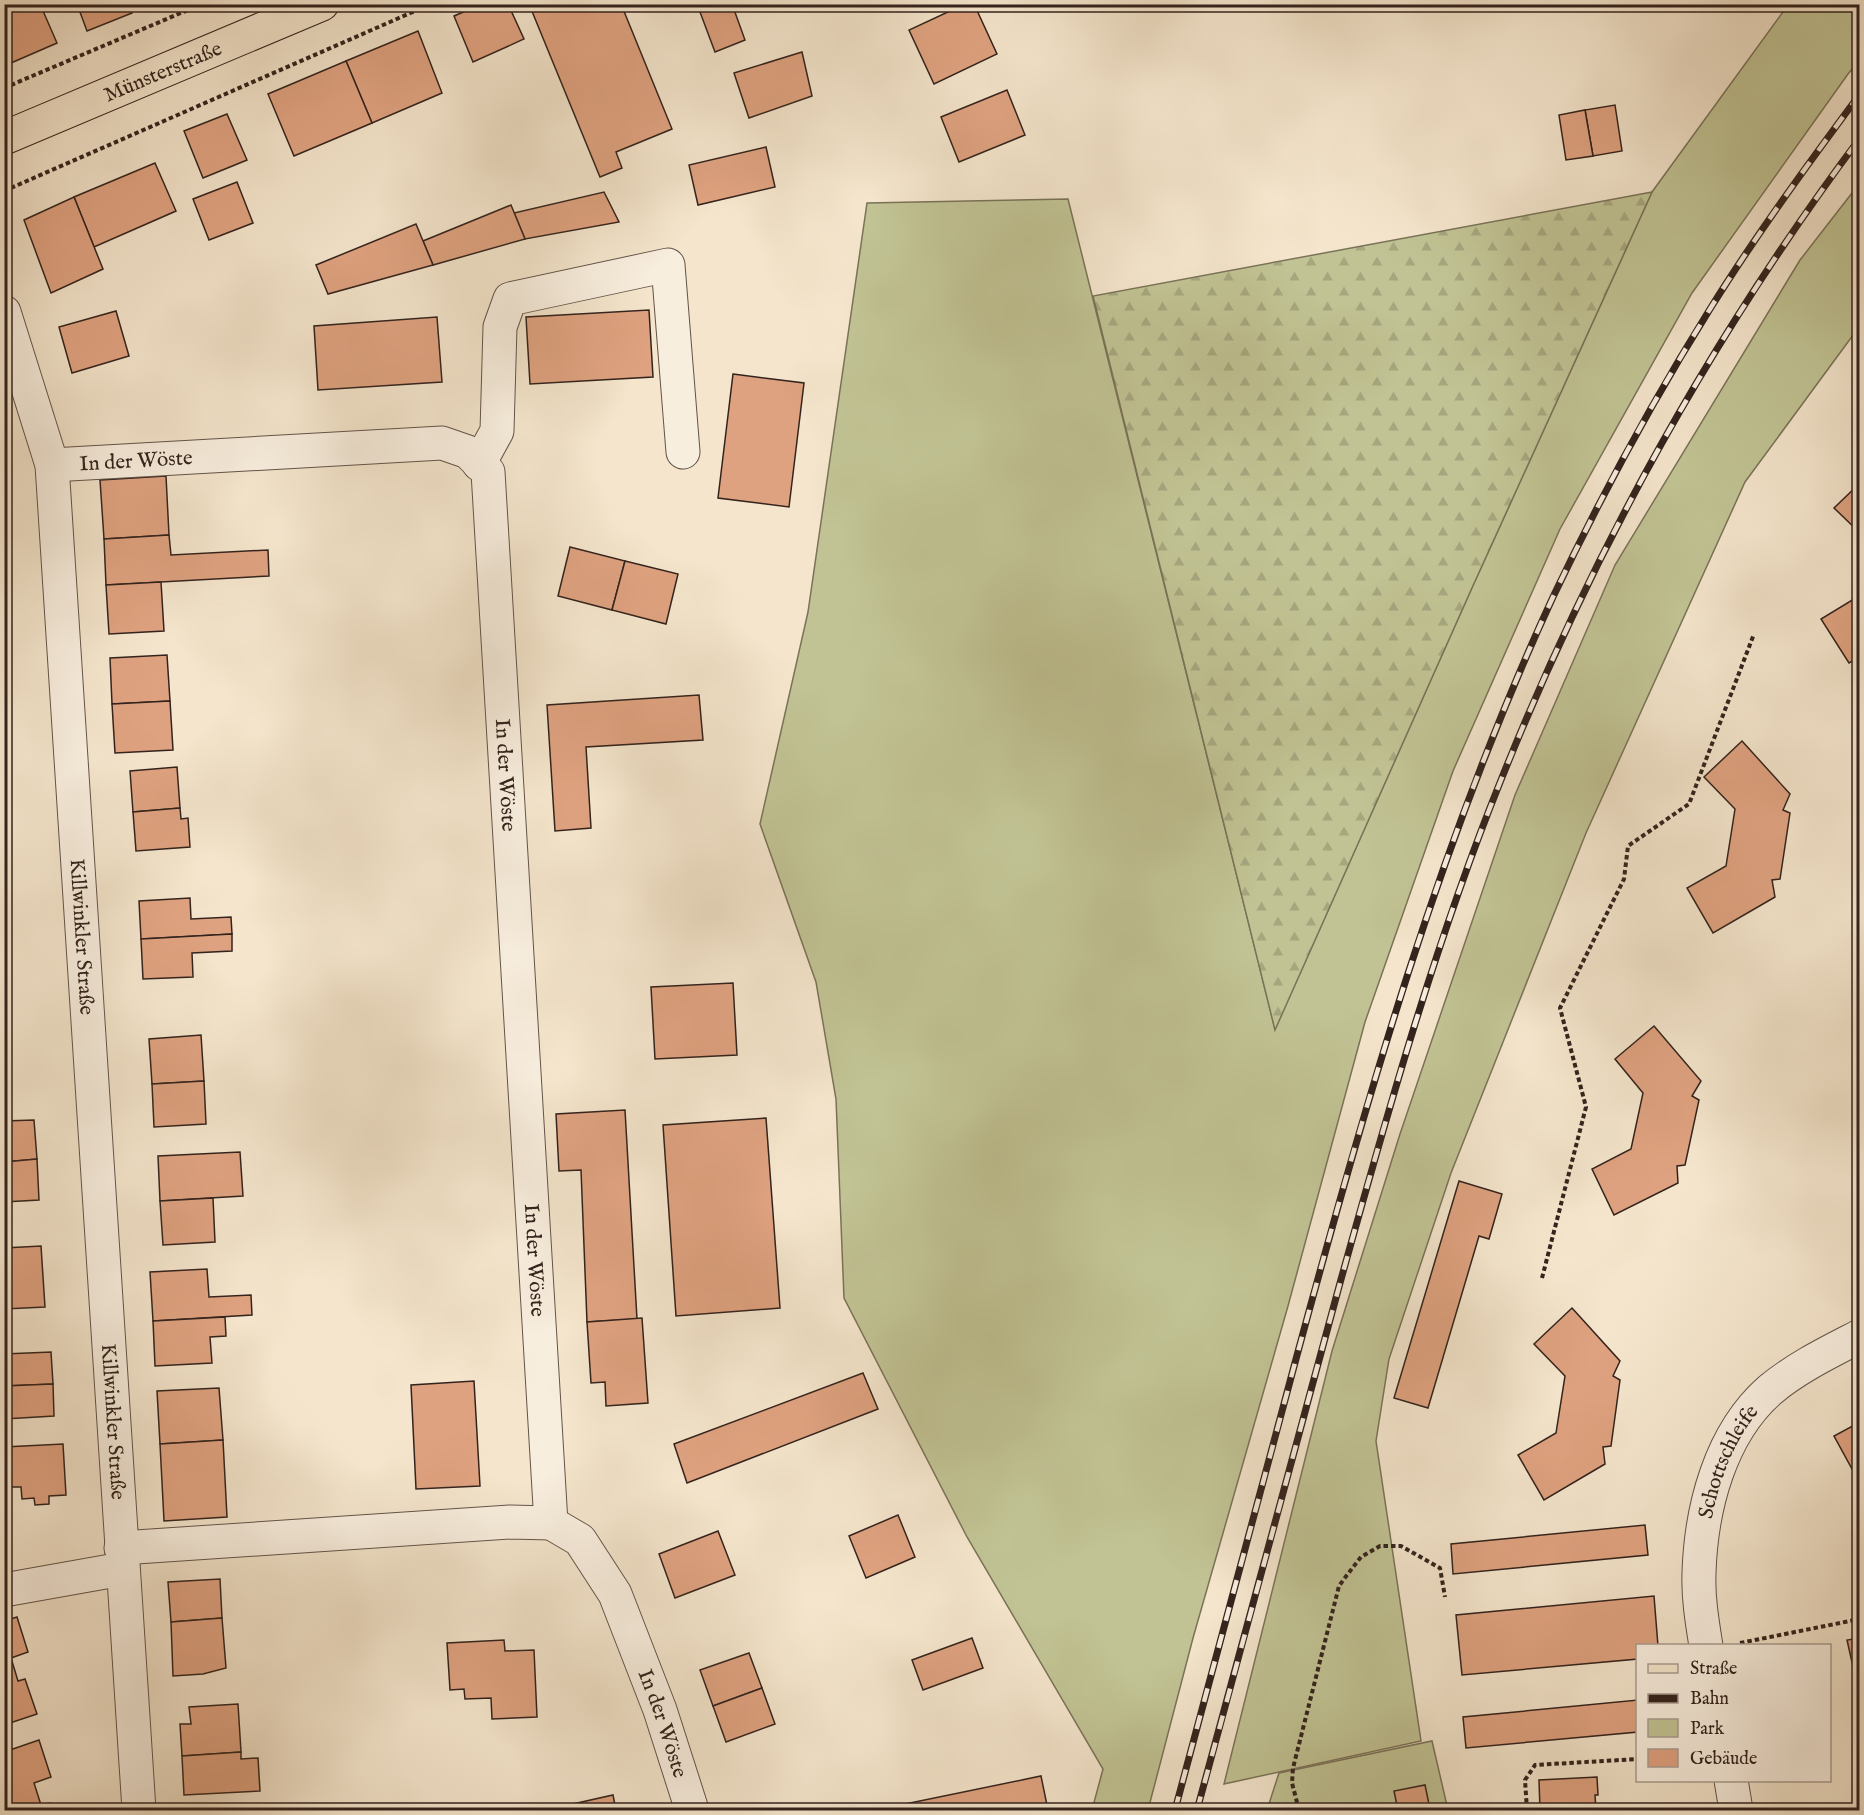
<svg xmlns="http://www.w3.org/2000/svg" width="1864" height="1815" font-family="'IM FELL English',serif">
<defs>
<pattern id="forest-firs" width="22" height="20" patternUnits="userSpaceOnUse" patternTransform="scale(1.5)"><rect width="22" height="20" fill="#c1c394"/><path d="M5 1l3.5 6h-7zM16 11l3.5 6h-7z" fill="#a6a77f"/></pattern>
</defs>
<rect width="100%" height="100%" fill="#f4e5cc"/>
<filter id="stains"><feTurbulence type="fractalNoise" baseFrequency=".00333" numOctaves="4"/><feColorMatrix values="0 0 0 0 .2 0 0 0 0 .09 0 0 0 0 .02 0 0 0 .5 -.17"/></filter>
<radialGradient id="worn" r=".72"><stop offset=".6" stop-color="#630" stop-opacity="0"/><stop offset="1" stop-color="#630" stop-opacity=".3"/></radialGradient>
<!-- green -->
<g fill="#c1c394" stroke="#7a7358" stroke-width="1.5">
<polygon points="1788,5 1859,5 1859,61 1848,74 1692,293 1560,529 1453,771 1365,1022 1288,1306 1193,1638 1148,1810 1092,1810 1103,1769 967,1537 844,1298 836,1099 816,982 760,824 808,612 867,203 1068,199 1275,1029 1471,590 1652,192"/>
<polygon points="1859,184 1859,327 1745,482 1586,833 1451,1173 1389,1359 1376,1441 1421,1741 1224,1784 1332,1351 1400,1134 1515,795 1615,565 1800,260"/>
<polygon points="1432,1741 1448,1810 1267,1810 1279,1773"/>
</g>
<!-- forest -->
<polygon fill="url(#forest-firs)" stroke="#7a7358" stroke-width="1.5" points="1652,192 1471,590 1275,1030 1093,296"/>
<!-- building -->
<g fill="#dfa280" stroke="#33231d" stroke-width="1.5">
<polygon points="17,4 40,4 57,43 4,66 4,10"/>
<polygon points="77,4 129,4 132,13 87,31"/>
<polygon points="482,4 508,4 524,39 473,62 454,16"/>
<polygon points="529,4 621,4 672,129 616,152 622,168 600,177"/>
<polygon points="697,4 732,4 745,40 715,52"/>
<polygon points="965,4 974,4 997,54 934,84 909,30"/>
<polygon points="418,31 442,93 372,123 346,61"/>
<polygon points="802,52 812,96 749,118 734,73"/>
<polygon points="346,61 372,123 294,156 268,94"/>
<polygon points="1007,90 1025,135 959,162 941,117"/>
<polygon points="1615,105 1622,151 1593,156 1585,110"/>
<polygon points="1585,110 1593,156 1566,160 1559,115"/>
<polygon points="227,114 247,160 203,178 184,131"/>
<polygon points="766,147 775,187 698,205 689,165"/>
<polygon points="155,163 176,211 94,247 74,197"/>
<polygon points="237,182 253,223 209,240 193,199"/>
<polygon points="604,192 619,222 525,239 514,213"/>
<polygon points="74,197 103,269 51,293 24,220"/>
<polygon points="511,205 525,239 433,265 423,241"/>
<polygon points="416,224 433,265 328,294 316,265"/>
<polygon points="649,310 653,377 530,384 526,317"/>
<polygon points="116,311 129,356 72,373 59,327"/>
<polygon points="437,317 442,382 318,390 314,326"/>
<polygon points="733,374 804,383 789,507 718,498"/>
<polygon points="166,476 169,535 104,539 100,480"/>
<polygon points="1860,483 1860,533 1834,508"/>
<polygon points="169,535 171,555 268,550 269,576 106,585 104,539"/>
<polygon points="570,547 625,561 612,610 558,596"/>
<polygon points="625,561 678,574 666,624 612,610"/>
<polygon points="161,582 164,631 109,634 106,585"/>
<polygon points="1860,593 1860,657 1849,663 1821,619 1859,596"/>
<polygon points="167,655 170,701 112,704 110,658"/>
<polygon points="699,695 703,740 586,747 591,828 555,831 547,705"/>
<polygon points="170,701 173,750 115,753 112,704"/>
<polygon points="1742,741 1790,794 1783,810 1790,813 1780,879 1772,880 1775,897 1713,933 1687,888 1726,866 1735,809 1704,777"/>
<polygon points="177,767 180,808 133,812 130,771"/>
<polygon points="180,808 181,819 188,818 190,847 136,851 133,812"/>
<polygon points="190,898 191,919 231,917 232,934 141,939 139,901"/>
<polygon points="232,934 232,951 192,953 193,977 143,979 141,939"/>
<polygon points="733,983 737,1055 655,1059 651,987"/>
<polygon points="1654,1026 1701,1081 1692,1096 1699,1100 1685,1165 1677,1166 1678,1183 1614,1215 1592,1169 1631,1149 1643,1093 1615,1059"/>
<polygon points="201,1035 204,1081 152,1084 149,1039"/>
<polygon points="204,1081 206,1124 154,1127 152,1084"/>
<polygon points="625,1110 637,1319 587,1322 581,1170 559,1171 556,1114"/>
<polygon points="766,1118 780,1308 676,1316 663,1125"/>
<polygon points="34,1120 37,1159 4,1162 4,1121"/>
<polygon points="240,1152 243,1196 160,1201 158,1156"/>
<polygon points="37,1159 39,1200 4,1202 4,1162"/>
<polygon points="1459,1181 1502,1194 1489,1239 1479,1236 1428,1408 1394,1398"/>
<polygon points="213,1198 215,1242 163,1245 160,1201"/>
<polygon points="41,1246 45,1307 4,1309 4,1248"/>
<polygon points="207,1269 209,1297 251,1295 252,1315 153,1321 150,1272"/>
<polygon points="1572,1308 1620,1361 1613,1376 1620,1380 1611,1446 1603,1447 1605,1464 1544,1500 1518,1455 1556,1433 1565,1376 1534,1344"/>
<polygon points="225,1317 226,1336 210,1337 212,1363 155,1366 153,1321"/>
<polygon points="642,1318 648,1403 606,1406 605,1382 591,1383 587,1322"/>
<polygon points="51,1352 53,1384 4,1386 4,1354"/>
<polygon points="863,1373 878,1409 687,1483 674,1444"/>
<polygon points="474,1381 480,1486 416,1489 411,1385"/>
<polygon points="53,1384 54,1416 4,1419 4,1386"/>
<polygon points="219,1388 223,1440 160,1444 157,1391"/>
<polygon points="1860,1422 1860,1477 1857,1478 1834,1436"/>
<polygon points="223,1440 227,1517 164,1521 160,1444"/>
<polygon points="63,1444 66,1495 49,1496 49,1504 35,1505 34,1498 22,1499 21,1487 8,1487 9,1493 4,1493 4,1447"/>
<polygon points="898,1515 915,1557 866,1578 849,1536"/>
<polygon points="1645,1525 1648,1555 1453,1574 1451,1544"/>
<polygon points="718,1531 735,1575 675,1598 659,1554"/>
<polygon points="220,1579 222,1618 171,1622 168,1582"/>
<polygon points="1654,1596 1658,1646 1638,1646 1638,1659 1462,1675 1456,1615"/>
<polygon points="17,1617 28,1652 11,1658 18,1681 25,1679 37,1714 4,1725 4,1621"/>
<polygon points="222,1618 226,1668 203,1674 173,1676 171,1622"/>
<polygon points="972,1638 983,1668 923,1690 912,1660"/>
<polygon points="1860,1638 1860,1689 1858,1689 1847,1640"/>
<polygon points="504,1640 505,1651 534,1650 537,1717 492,1719 491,1698 465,1699 464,1689 450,1690 447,1643"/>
<polygon points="749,1653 762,1688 713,1706 700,1670"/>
<polygon points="762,1688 775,1724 726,1742 713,1706"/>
<polygon points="1638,1700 1638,1732 1466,1748 1463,1717"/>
<polygon points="238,1704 241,1752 182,1756 180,1724 191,1724 189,1707"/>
<polygon points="39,1740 51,1777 34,1783 41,1805 50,1803 53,1810 4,1810 4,1752"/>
<polygon points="241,1752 241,1759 258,1758 260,1791 184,1795 182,1756"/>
<polygon points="1041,1776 1048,1810 876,1810"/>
<polygon points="1597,1777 1598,1795 1595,1795 1596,1810 1540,1810 1539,1780"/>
<polygon points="1425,1785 1430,1809 1398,1810 1394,1791"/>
<polygon points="613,1795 616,1810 546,1810"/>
</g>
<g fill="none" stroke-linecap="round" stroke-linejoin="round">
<defs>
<g id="minor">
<path id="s1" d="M4,312L52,465L139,1810"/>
<polyline points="479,464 497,431 500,327 510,299 668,265 683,452"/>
<path id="s2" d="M52,465L442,443L468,452L488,472L551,1523L510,1522L121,1548"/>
<path id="s3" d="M551,1523L580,1540L615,1594L660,1710L692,1810"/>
<polyline points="4,1590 122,1569"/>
<path id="s4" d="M1706,1646C1702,1621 1698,1597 1699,1573C1701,1508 1720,1434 1770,1390C1796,1368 1829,1352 1860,1336"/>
<polyline points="1731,1780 1736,1810"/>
</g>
<g id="major">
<path id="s5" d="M4,138L322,4"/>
</g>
</defs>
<!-- minor casing -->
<use href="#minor" stroke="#635449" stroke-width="35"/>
<!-- major casing -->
<use href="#major" stroke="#33231d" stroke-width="35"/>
<!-- path -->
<g stroke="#33231d" stroke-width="4" stroke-dasharray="4.5 3" stroke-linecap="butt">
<polyline points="4,88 202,4"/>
<polyline points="4,191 431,4"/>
<polyline points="1542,1278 1586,1107 1560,1008 1624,879 1628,846 1689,804 1754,634"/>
<polyline points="1740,1643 1860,1619"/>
<polyline points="1299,1810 1292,1783 1293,1768 1339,1586 1347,1575 1361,1557 1380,1546 1401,1546 1440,1568 1445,1597"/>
<polyline points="1527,1810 1525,1780 1535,1765 1638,1759"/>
</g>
<!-- minor -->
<use href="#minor" stroke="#f8eede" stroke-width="33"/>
<!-- major -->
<use href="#major" stroke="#f4e5cc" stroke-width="33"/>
<defs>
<g id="rail">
<path d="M1175,1810C1215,1660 1256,1509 1296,1359C1366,1100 1440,841 1553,597C1600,498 1652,402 1710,309C1756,235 1808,164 1860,94"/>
<path d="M1197,1810C1245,1635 1292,1459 1340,1283C1387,1114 1435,943 1501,780C1593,551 1712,336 1860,138"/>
</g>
</defs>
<!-- rail casing -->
<use href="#rail" stroke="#33231d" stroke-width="7"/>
<!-- rail -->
<use href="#rail" stroke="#f8eede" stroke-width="4.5" stroke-dasharray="14" stroke-linecap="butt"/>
</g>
<g text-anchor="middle" stroke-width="5" stroke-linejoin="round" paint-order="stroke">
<!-- street labels -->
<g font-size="21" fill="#33231d" stroke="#f8eede">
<text dy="7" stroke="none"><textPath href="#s5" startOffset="172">Münsterstraße</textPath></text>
<text dy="7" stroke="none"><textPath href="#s2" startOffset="84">In der Wöste</textPath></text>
<text dy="7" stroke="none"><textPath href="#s2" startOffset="750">In der Wöste</textPath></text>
<text dy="7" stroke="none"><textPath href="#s1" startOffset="633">Killwinkler Straße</textPath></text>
<text dy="7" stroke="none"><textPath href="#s2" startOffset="1236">In der Wöste</textPath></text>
<text dy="7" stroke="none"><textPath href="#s1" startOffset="1119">Killwinkler Straße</textPath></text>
<text dy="7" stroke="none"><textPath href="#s4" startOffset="190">Schottschleife</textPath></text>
<text dy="7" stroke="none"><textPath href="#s3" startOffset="236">In der Wöste</textPath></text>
</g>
</g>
<!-- margin -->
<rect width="1864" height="1815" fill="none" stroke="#f4e5cc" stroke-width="24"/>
<rect x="6" y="6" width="1852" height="1803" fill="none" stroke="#33231d" stroke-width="3"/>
<rect x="12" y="12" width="1840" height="1791" fill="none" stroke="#33231d" stroke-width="1.5"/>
<!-- legend -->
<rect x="1636" y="1644" width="195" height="138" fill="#f8eede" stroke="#a99d91" stroke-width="1.5"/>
<rect x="1648" y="1664" width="30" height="9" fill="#f4e5cc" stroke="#a99d91" stroke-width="1.5"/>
<text x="1690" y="1674" font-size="18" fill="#33231d">Straße</text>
<rect x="1648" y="1694" width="30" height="9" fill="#33231d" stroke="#a99d91" stroke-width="1.5"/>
<text x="1690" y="1704" font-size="18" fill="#33231d">Bahn</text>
<rect x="1648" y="1719" width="30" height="18" fill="#c1c394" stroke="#a99d91" stroke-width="1.5"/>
<text x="1690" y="1734" font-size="18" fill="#33231d">Park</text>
<rect x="1648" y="1749" width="30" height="18" fill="#dfa280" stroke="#a99d91" stroke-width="1.5"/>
<text x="1690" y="1764" font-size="18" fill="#33231d">Gebäude</text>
<rect width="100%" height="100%" filter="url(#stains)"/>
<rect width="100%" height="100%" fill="url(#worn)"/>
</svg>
